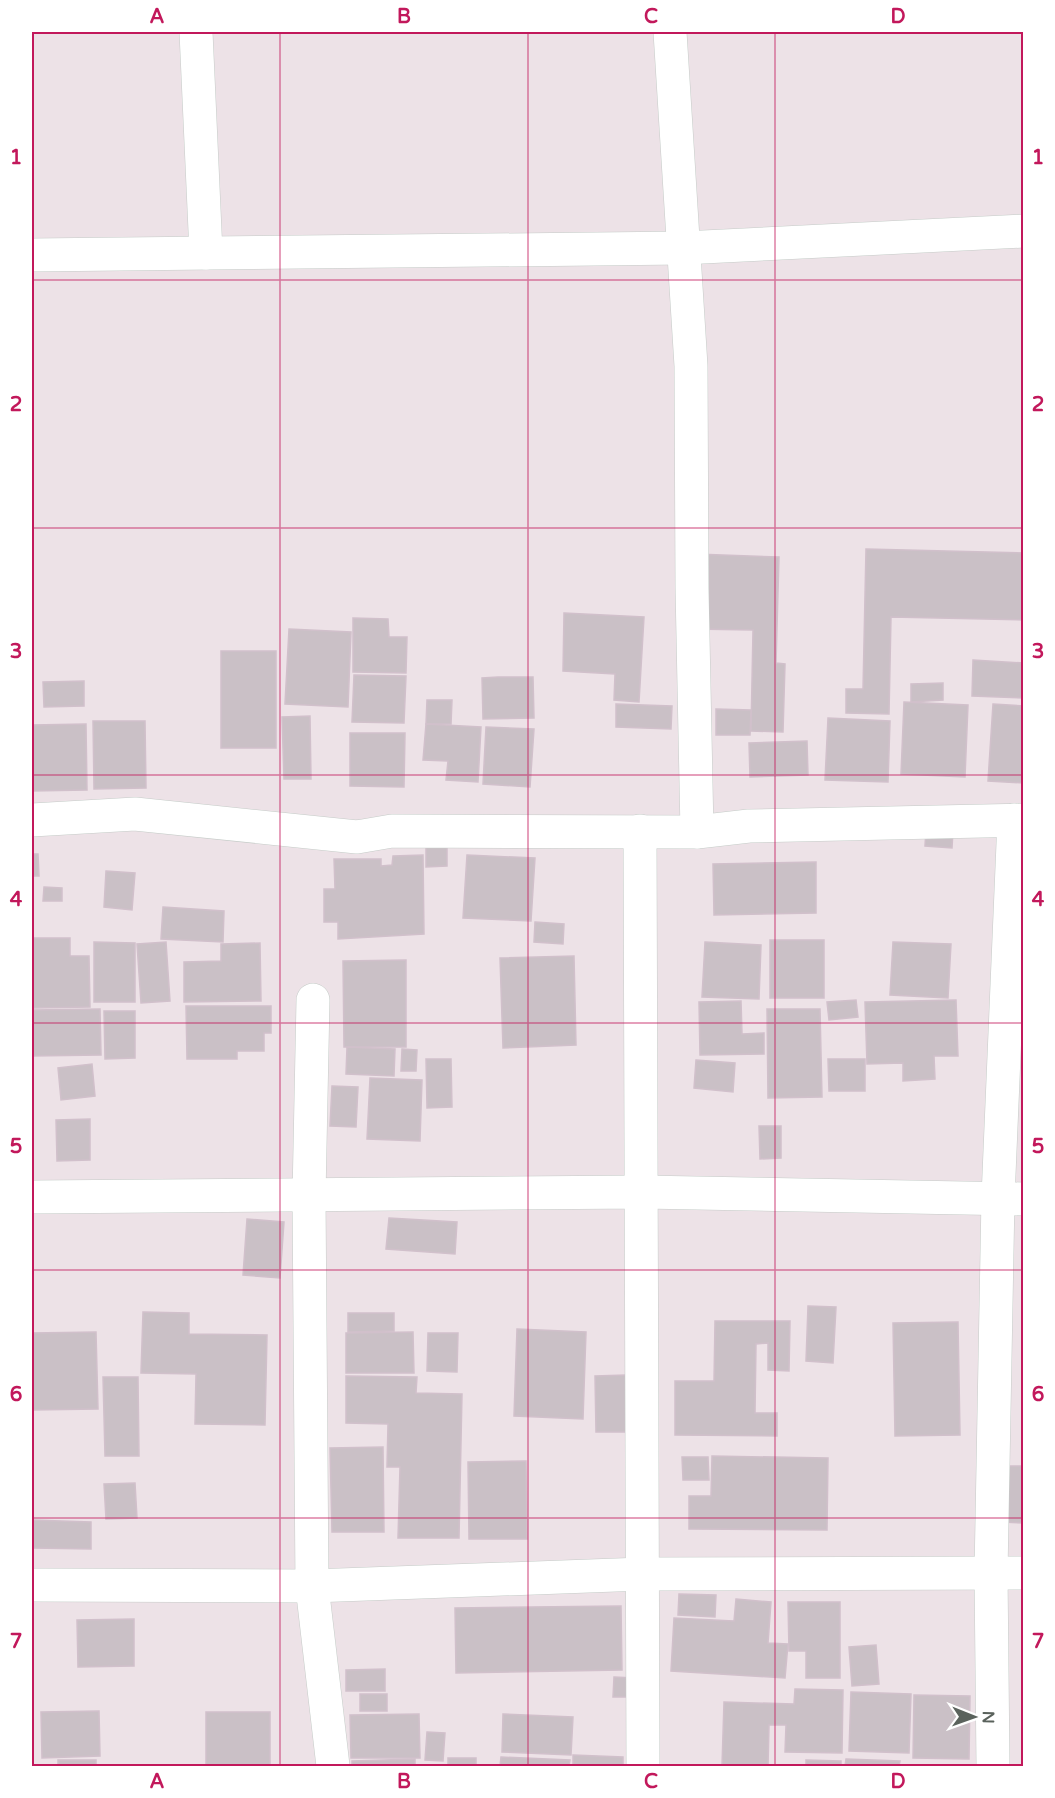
<svg xmlns="http://www.w3.org/2000/svg" width="1055" height="1798" font-family="'Varela Round',sans-serif">
<rect width="100%" height="100%" fill="#ede2e7"/>
<!-- building -->
<g fill="#cac0c6" stroke="#d1c0cb" stroke-width="1.5">
<polygon points="866,549 1024,553 1024,620 891,617 889,714 846,713 846,689 863,689"/>
<polygon points="695,554 779,557 776,663 785,664 783,732 751,731 753,630 693,629"/>
<polygon points="564,613 644,617 639,702 614,700 615,674 563,671"/>
<polygon points="353,618 388,619 389,637 407,637 406,673 353,672"/>
<polygon points="289,629 351,632 348,707 285,704"/>
<rect x="221" y="651" width="55" height="97"/>
<polygon points="973,660 1024,663 1024,698 972,696"/>
<polygon points="354,675 406,676 404,723 352,722"/>
<polygon points="498,677 533,677 534,718 483,719 482,678"/>
<polygon points="84,681 84,706 44,707 43,682"/>
<polygon points="943,683 943,700 911,702 911,684"/>
<polygon points="427,700 452,700 451,724 426,724"/>
<polygon points="904,702 968,705 965,777 901,774"/>
<polygon points="616,704 672,706 671,729 616,727"/>
<polygon points="993,704 1024,706 1023,783 988,781"/>
<polygon points="716,709 751,710 750,735 716,735"/>
<polygon points="310,716 311,779 284,779 282,717"/>
<polygon points="828,718 890,721 888,782 825,780"/>
<polygon points="93,721 145,721 146,788 94,789"/>
<polygon points="86,724 87,790 32,791 32,725"/>
<polygon points="426,724 481,727 478,782 446,780 448,761 423,760"/>
<polygon points="486,727 534,729 530,787 483,784"/>
<polygon points="350,733 405,733 404,787 350,786"/>
<polygon points="807,741 808,775 750,777 749,743"/>
<polygon points="926,829 953,831 952,848 925,846"/>
<polygon points="426,837 447,837 447,866 426,867"/>
<polygon points="32,854 38,854 39,876 32,876"/>
<polygon points="423,855 424,934 338,939 338,922 324,922 324,889 335,889 334,859 381,859 381,866 392,865 393,856"/>
<polygon points="467,855 535,858 531,921 463,918"/>
<polygon points="816,862 816,913 714,915 713,864"/>
<polygon points="106,871 135,873 132,910 104,907"/>
<polygon points="44,887 62,888 62,901 43,901"/>
<polygon points="163,907 224,911 223,942 161,939"/>
<polygon points="535,922 564,924 563,944 534,942"/>
<polygon points="33,938 70,938 70,956 89,956 90,1007 32,1008"/>
<rect x="770" y="940" width="54" height="58"/>
<polygon points="94,942 135,943 135,1002 94,1002"/>
<polygon points="166,942 170,1001 141,1003 137,944"/>
<polygon points="705,942 761,945 759,999 702,997"/>
<polygon points="893,942 951,944 948,998 890,995"/>
<polygon points="260,943 261,1001 184,1002 184,962 221,961 221,944"/>
<polygon points="574,956 576,1045 503,1048 500,958"/>
<polygon points="406,960 406,1047 344,1047 343,961"/>
<polygon points="856,1000 858,1017 829,1020 827,1002"/>
<polygon points="956,1000 958,1056 934,1056 935,1079 903,1081 903,1063 867,1064 865,1002"/>
<polygon points="741,1001 742,1034 764,1033 764,1054 700,1055 699,1002"/>
<polygon points="186,1006 271,1006 271,1033 264,1033 264,1051 237,1051 237,1059 187,1059"/>
<polygon points="100,1009 101,1055 32,1056 32,1010"/>
<polygon points="767,1009 820,1009 822,1097 768,1098"/>
<polygon points="104,1011 135,1011 135,1058 105,1059"/>
<polygon points="347,1047 395,1049 394,1076 346,1074"/>
<polygon points="402,1049 417,1050 416,1071 401,1071"/>
<polygon points="426,1059 451,1059 452,1107 427,1108"/>
<polygon points="828,1059 865,1059 865,1091 829,1091"/>
<polygon points="696,1060 735,1063 733,1092 694,1088"/>
<polygon points="92,1064 95,1096 61,1100 58,1068"/>
<polygon points="370,1078 422,1080 420,1141 367,1139"/>
<polygon points="332,1086 358,1087 356,1127 330,1126"/>
<polygon points="90,1119 90,1160 57,1161 56,1120"/>
<polygon points="759,1126 781,1126 781,1158 760,1159"/>
<polygon points="389,1218 457,1222 455,1254 386,1249"/>
<polygon points="247,1219 284,1222 280,1278 243,1275"/>
<polygon points="808,1306 836,1307 833,1363 806,1361"/>
<polygon points="143,1312 189,1313 189,1334 267,1335 265,1425 195,1424 196,1374 141,1373"/>
<polygon points="348,1313 394,1313 394,1331 348,1332"/>
<polygon points="715,1321 790,1321 789,1371 768,1370 768,1343 756,1344 755,1413 777,1413 777,1436 675,1435 675,1381 714,1381"/>
<polygon points="958,1322 960,1435 895,1436 893,1323"/>
<polygon points="517,1329 586,1332 583,1419 514,1416"/>
<polygon points="96,1332 98,1409 32,1410 32,1333"/>
<polygon points="413,1332 414,1373 346,1373 346,1333"/>
<polygon points="428,1333 458,1333 457,1372 427,1371"/>
<polygon points="626,1375 626,1432 596,1432 595,1376"/>
<polygon points="346,1376 417,1377 416,1393 462,1394 459,1538 398,1538 400,1467 387,1467 388,1424 346,1423"/>
<polygon points="103,1377 138,1377 139,1456 105,1456"/>
<polygon points="383,1447 384,1532 332,1532 330,1448"/>
<polygon points="712,1456 828,1458 827,1530 689,1529 689,1496 711,1496"/>
<polygon points="682,1457 708,1457 709,1480 683,1480"/>
<polygon points="526,1461 527,1539 469,1539 468,1462"/>
<polygon points="1003,1466 1024,1466 1024,1523 1002,1522"/>
<polygon points="135,1483 137,1518 106,1519 104,1484"/>
<polygon points="32,1520 91,1522 91,1549 32,1548"/>
<polygon points="679,1594 716,1595 715,1617 678,1615"/>
<polygon points="736,1599 771,1602 768,1643 788,1644 785,1678 671,1671 674,1618 734,1621"/>
<polygon points="788,1602 840,1602 840,1678 806,1678 806,1651 789,1651"/>
<polygon points="621,1606 622,1670 456,1673 455,1608"/>
<polygon points="134,1619 134,1666 78,1667 77,1620"/>
<polygon points="876,1645 879,1684 852,1686 849,1647"/>
<polygon points="385,1669 385,1691 346,1691 346,1670"/>
<polygon points="614,1677 634,1678 633,1697 613,1697"/>
<polygon points="795,1689 843,1690 842,1753 785,1752 786,1725 769,1725 768,1766 722,1766 724,1702 794,1704"/>
<polygon points="851,1692 911,1694 909,1753 849,1751"/>
<rect x="360" y="1694" width="27" height="17"/>
<polygon points="914,1695 970,1696 969,1759 913,1758"/>
<polygon points="99,1711 100,1756 42,1758 41,1712"/>
<rect x="206" y="1712" width="64" height="54"/>
<polygon points="419,1714 420,1758 351,1758 350,1715"/>
<polygon points="503,1714 573,1717 571,1755 502,1752"/>
<polygon points="427,1732 445,1733 443,1761 425,1760"/>
<polygon points="573,1755 623,1757 623,1766 573,1766"/>
<polygon points="501,1757 570,1760 569,1766 500,1766"/>
<rect x="448" y="1758" width="28" height="8"/>
<polygon points="415,1759 415,1766 352,1766 352,1761"/>
<polygon points="846,1759 900,1761 899,1766 845,1766"/>
<rect x="58" y="1760" width="38" height="6"/>
<polygon points="806,1760 841,1761 841,1766 806,1766"/>
</g>
<g fill="none" stroke-linecap="round" stroke-linejoin="round">
<defs>
<g id="street">
<polyline points="196,32 206,253"/>
<polyline points="670,32 691,366 692,588 697,832"/>
<polyline points="32,255 683,248 1024,231"/>
<polyline points="32,820 135,814 357,837 392,831 697,832 749,826 1024,820"/>
<polyline points="640,831 643,1766"/>
<polyline points="313,1000 309,1196 312,1586 333,1766"/>
<polyline points="32,1197 643,1192 1024,1199"/>
<polyline points="32,1585 312,1586 643,1574 1024,1573"/>
<polyline points="993,1766 991,1573 998,1198 1014,820"/>
</g>
</defs>
<!-- street casing -->
<use href="#street" stroke="#c5ccc8" stroke-width="34"/>
<!-- street -->
<use href="#street" stroke="#fff" stroke-width="33"/>
</g>
<!-- grid -->
<path fill="none" stroke="#c2185b" stroke-width="1.5" stroke-opacity="0.55" d="M280,32V1766M528,32V1766M775,32V1766M32,280H1024M32,528H1024M32,775H1024M32,1023H1024M32,1270H1024M32,1518H1024"/>
<!-- border -->
<rect width="1055" height="1798" fill="none" stroke="#ffffff" stroke-width="66"/>
<!-- north arrow -->
<g transform="translate(974 1717) rotate(91)" stroke="#ffffff" stroke-width="4.5" paint-order="stroke">
<path d="M0-4.5L10 22L0 15L-10 22Z" fill="#5a625c"/>
<text y="-9" font-size="16" font-weight="bold" text-anchor="middle" fill="#5a625c">N</text>
</g>
<rect x="33" y="33" width="989" height="1732" fill="none" stroke="#c2185b" stroke-width="2"/>
<g font-size="20" text-anchor="middle" font-weight="bold" fill="#c2185b">
<text x="157" y="23">A</text>
<text x="404" y="23">B</text>
<text x="651" y="23">C</text>
<text x="898" y="23">D</text>
<text x="16" y="164">1</text>
<text x="1038" y="164">1</text>
<text x="16" y="411">2</text>
<text x="1038" y="411">2</text>
<text x="16" y="658">3</text>
<text x="1038" y="658">3</text>
<text x="16" y="906">4</text>
<text x="1038" y="906">4</text>
<text x="16" y="1153">5</text>
<text x="1038" y="1153">5</text>
<text x="16" y="1401">6</text>
<text x="1038" y="1401">6</text>
<text x="16" y="1648">7</text>
<text x="1038" y="1648">7</text>
<text x="157" y="1788">A</text>
<text x="404" y="1788">B</text>
<text x="651" y="1788">C</text>
<text x="898" y="1788">D</text>
</g>
</svg>
